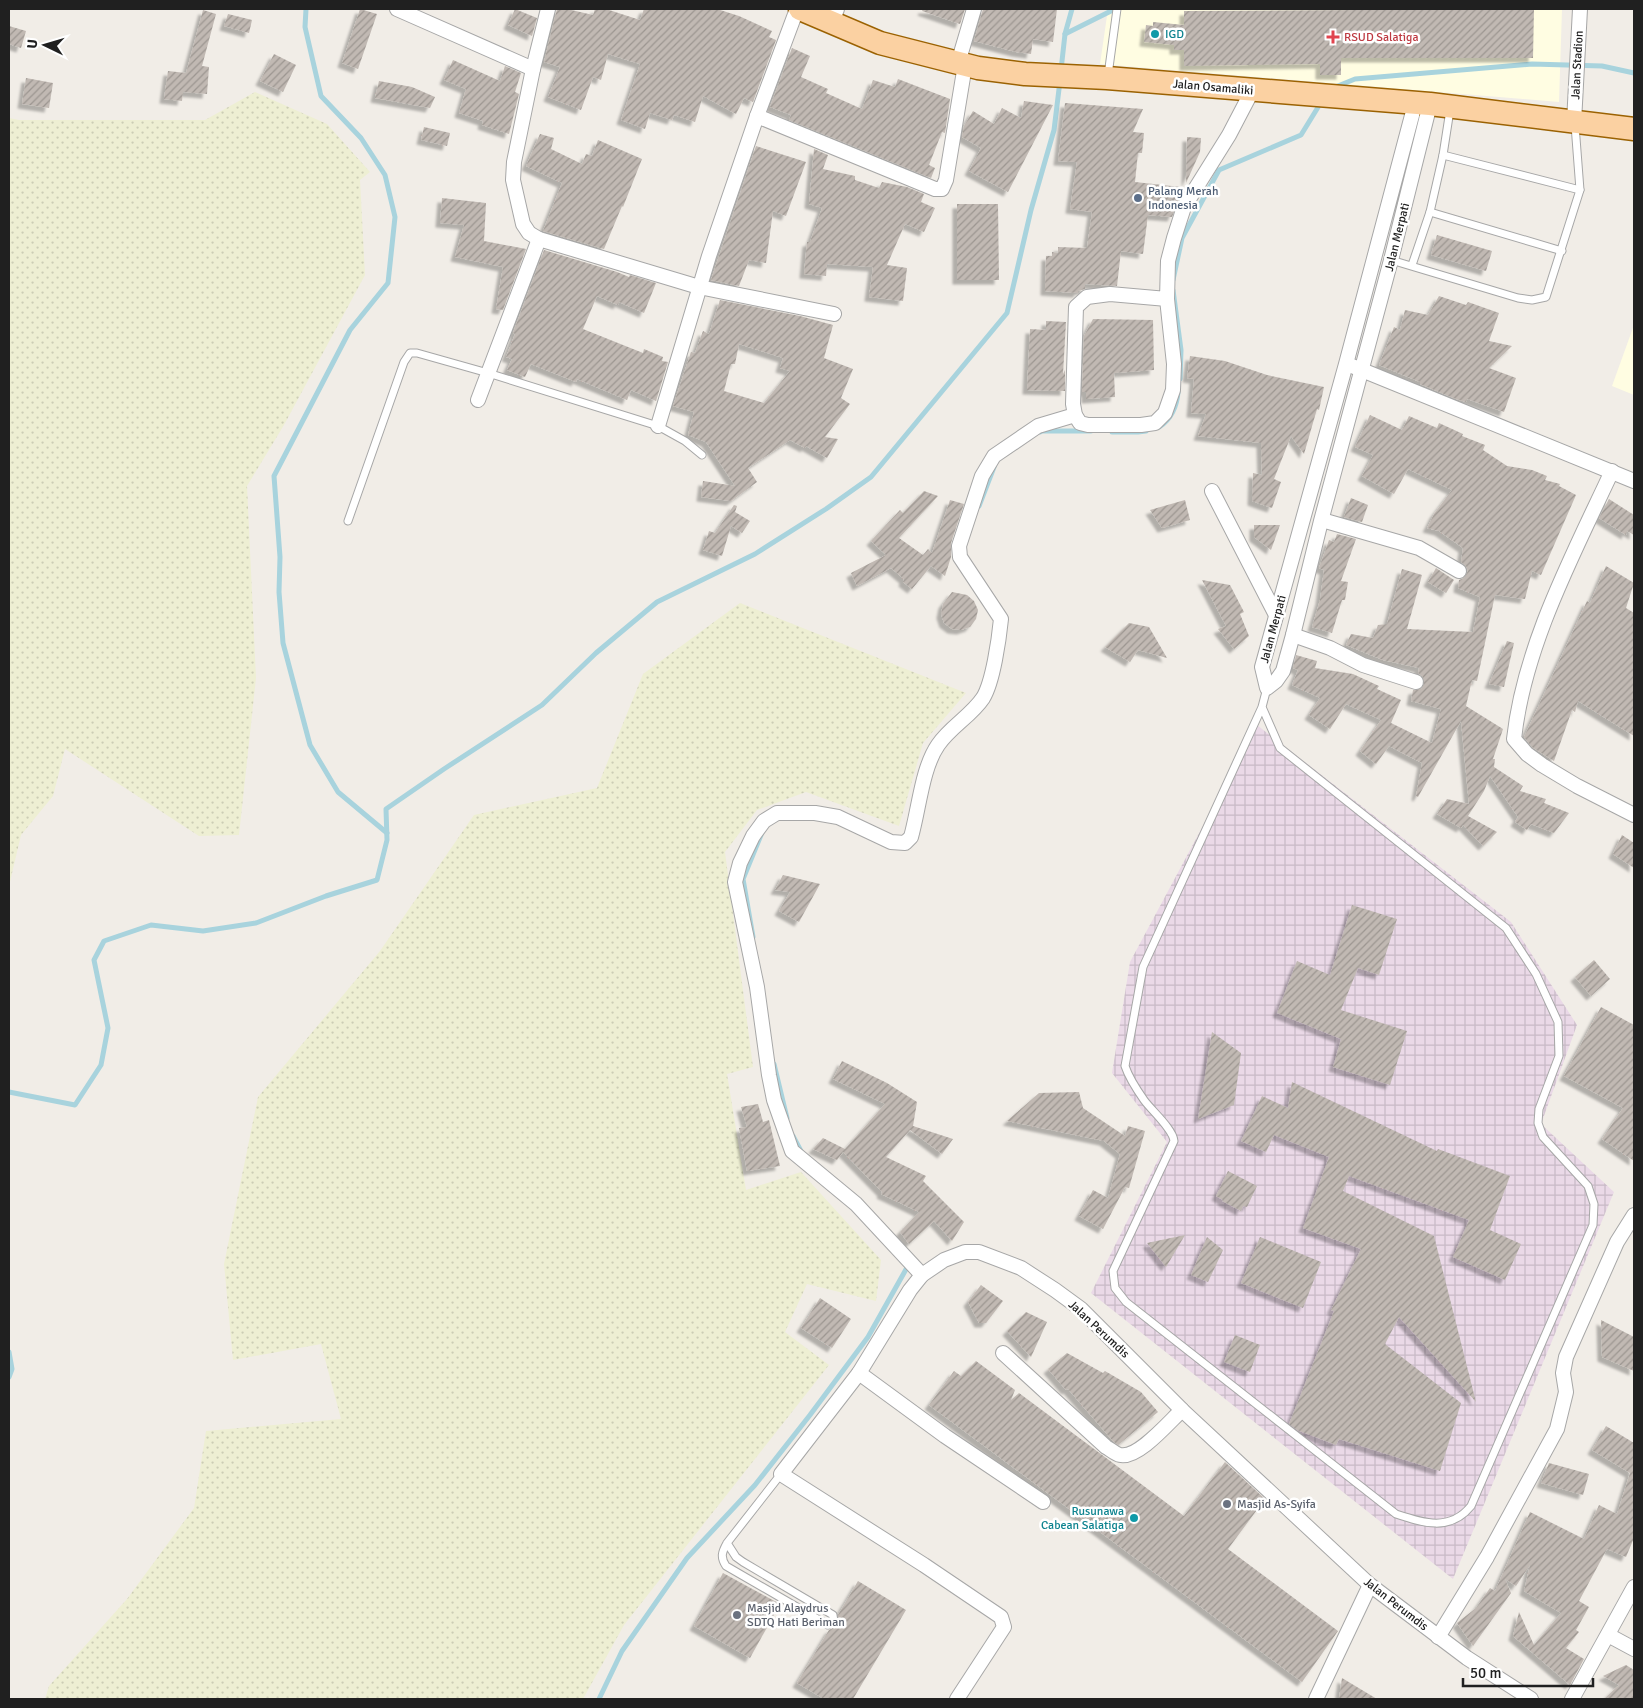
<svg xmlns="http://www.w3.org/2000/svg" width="1643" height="1708" font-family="Signika,sans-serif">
<defs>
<pattern id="industrial-grid" width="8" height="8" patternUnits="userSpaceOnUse" patternTransform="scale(1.25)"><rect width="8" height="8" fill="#ead9e7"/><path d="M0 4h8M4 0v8" fill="none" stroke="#c8bac6"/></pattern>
<pattern id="farmland-dots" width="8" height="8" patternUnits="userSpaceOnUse" patternTransform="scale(1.25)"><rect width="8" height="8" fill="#eeefd3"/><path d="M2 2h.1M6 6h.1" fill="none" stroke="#cccdb5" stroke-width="1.8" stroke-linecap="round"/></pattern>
<pattern id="building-hatch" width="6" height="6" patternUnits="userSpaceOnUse" patternTransform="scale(1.25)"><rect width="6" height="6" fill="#c1b9b3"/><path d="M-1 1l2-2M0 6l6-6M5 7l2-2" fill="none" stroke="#9c9691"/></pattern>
<filter id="shadow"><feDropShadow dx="-4.5" dy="4.5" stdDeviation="1" flood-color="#0004"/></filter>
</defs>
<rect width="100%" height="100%" fill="#f1ede7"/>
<!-- industrial -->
<polygon fill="url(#industrial-grid)" points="1257,725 1511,922 1577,1025 1541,1124 1614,1192 1453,1579 1091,1293 1167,1142 1112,1073 1130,962"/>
<!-- education -->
<g fill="#fffde2">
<polygon points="1108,9 1562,9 1559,102 1100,64"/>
<polygon points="1634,325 1634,395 1612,386"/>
</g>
<!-- farmland -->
<g fill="url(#farmland-dots)">
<polygon points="255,92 327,124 370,172 360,180 365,275 284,425 247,486 256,678 239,835 199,836 65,749 53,796 21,835 9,886 9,118 19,120 205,120"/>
<polygon points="740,603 966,693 923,743 899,826 806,792 757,810 725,852 753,1067 727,1074 746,1190 801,1172 881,1260 876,1301 807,1284 785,1332 829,1365 624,1625 583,1699 45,1699 49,1686 127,1599 194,1508 206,1431 341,1419 321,1344 233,1360 224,1264 258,1097 380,951 474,815 597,788 643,674"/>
</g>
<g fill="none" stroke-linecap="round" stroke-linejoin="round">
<!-- stream -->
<g stroke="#a8d3dd" stroke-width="5">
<polyline points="306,9 305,27 321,96 361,138 385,175 395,217 388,283 350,330 274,476 280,557 279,592 283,643 310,745 338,792 387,833"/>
<polyline points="1065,34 1115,9"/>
<polyline points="1061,70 1065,34 1072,9"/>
<polyline points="1333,88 1355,79 1532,64 1602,66 1634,73"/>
<polyline points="1173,280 1182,238 1219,170 1301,135 1320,104"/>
<polyline points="1173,290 1181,350 1180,379"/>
<path d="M1159,427C1171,420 1177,406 1178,392"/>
<polyline points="1040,432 1042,431 1091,431"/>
<polyline points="1112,432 1138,432 1146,431"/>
<polyline points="979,506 994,467"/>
<polyline points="753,937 743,879 761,835"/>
<polyline points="774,1064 787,1118"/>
<polyline points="9,1092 75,1105 101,1065 108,1028 94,960 104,941 151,925 203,931 256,923 326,896 377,880 387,840 386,809 444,769 542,705 596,653 657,602 755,554 826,509 871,477 1007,313 1031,210 1054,130 1060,81"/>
<polyline points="793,1136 802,1153"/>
<polyline points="9,1352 12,1369 9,1377"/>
<polyline points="599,1699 622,1651 687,1558 755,1485 810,1415 868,1337 909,1264"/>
</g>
</g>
<!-- building -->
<g fill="url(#building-hatch)" fill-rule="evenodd" filter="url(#shadow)">
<polygon points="360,9 377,14 358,69 342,63"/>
<polygon points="515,9 537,18 532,36 508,25"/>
<polygon points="557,9 567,9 593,15 595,9 606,9 640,20 644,9 717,9 739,16 772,31 769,37 776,40 753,102 744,98 736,114 703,96 695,122 674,115 672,120 650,113 645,129 621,120 640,64 608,54 601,80 593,77 581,110 548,97 560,67 544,62"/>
<polygon points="923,9 965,9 960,24 922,11"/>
<polygon points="983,9 1057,9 1053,42 1033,39 1031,54 1016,52 974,41"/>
<polygon points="1534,9 1533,58 1341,58 1341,75 1320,75 1320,64 1184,66 1184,50 1174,50 1174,45 1144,42 1146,25 1153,26 1153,22 1184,25 1184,11"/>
<polygon points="203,10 216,14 202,66 209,67 207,94 183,92 182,101 164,99 168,71 186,73"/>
<polygon points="228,14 252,20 249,33 224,26"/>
<polygon points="9,26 26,31 21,48 9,44"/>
<polygon points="792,48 810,56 801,77 828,89 826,93 862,109 873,80 895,87 898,79 950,99 945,133 942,132 929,165 935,168 931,178 789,120 791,115 770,107"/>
<polygon points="274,54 296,65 283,92 260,81"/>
<polygon points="453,60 500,81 505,66 521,73 515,92 519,94 509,134 482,125 483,121 459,113 466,89 444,80"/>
<polygon points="26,78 53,83 49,108 22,104"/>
<polygon points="379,81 412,87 435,97 430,108 375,98"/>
<polygon points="1024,101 1053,105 1008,192 969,171 981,148 962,137 964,126 973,111 994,124 1002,108 1021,118"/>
<polygon points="1065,103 1143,109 1133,132 1144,133 1142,153 1138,153 1135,182 1181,187 1180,197 1172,217 1148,215 1143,254 1121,251 1117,286 1085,284 1085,289 1078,291 1078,293 1045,291 1046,256 1052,256 1052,252 1058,253 1058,247 1087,248 1092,212 1070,209 1077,162 1058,161"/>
<polygon points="424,127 450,133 447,146 421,140"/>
<polygon points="540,134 554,138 551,149 582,164 586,154 592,156 598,140 642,159 623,207 622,206 604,249 543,231 562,183 526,166"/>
<polygon points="1187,137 1201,138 1200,152 1186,183"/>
<polygon points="756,146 806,162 786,216 773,211 766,263 749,260 739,286 711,280"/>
<polygon points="814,149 828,155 823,169 855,176 855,180 879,188 882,182 907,187 924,194 921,202 935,208 924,232 905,224 887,265 907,268 903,301 869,297 873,267 827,264 826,276 804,274 807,242 810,242 822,208 809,204"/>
<polygon points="442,198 486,203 484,241 526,249 503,310 496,309 503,267 455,257 464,225 440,223"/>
<polygon points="957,204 998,204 999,280 957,280"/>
<polygon points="1437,235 1492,251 1486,271 1431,255"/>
<polygon points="544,250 617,272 629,277 630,275 656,283 644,313 619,302 618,305 597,296 583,329 643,353 644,349 663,357 662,361 668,362 656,401 631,390 627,400 577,379 576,382 531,364 525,377 507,370 512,359 506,357 515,334 513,333"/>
<polygon points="1439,296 1466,305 1468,302 1499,313 1489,341 1512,346 1489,368 1516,378 1504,412 1467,399 1466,402 1456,399 1420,384 1420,382 1379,365 1394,327 1400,330 1405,310 1428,315"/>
<path d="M720,300L800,316L833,325L824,358L853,369L841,398L850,404L825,437L838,439L827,458L806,446L805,448L790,440L748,468L757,482L731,501L701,497L703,481L735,486L706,442L688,435L694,412L673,406L691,352L695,353L703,331L709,334ZM739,344L783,358L780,368L790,371L764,403L724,391L731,364H735Z"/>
<polygon points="1093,319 1153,320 1154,370 1114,373 1115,397 1086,399 1086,392 1082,392 1084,336"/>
<polygon points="1046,321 1066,322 1063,374 1065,370 1065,391 1027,390 1030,329 1046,330"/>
<polygon points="1190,356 1225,361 1267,375 1324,387 1319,410 1317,409 1304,454 1291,436 1274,479 1281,482 1272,508 1263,505 1263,507 1263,505 1252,501 1253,473 1262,475 1261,443 1198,436 1206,414 1191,413 1194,379 1187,378"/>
<polygon points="1370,415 1402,430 1409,416 1437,428 1439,423 1463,434 1462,436 1485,445 1483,450 1507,466 1532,470 1547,476 1545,480 1560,484 1559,486 1576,495 1541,575 1532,571 1525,599 1495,595 1477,681 1472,680 1466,706 1503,729 1493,759 1495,759 1494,767 1523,786 1520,791 1546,799 1544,803 1569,813 1554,833 1531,824 1527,830 1515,822 1518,817 1490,776 1484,791 1468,816 1497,832 1483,846 1463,825 1461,828 1437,814 1447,799 1469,804 1461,721 1418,797 1416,796 1422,763 1389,746 1376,764 1360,751 1381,720 1346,704 1330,729 1309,715 1320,698 1292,685 1298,670 1293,668 1296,655 1317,661 1315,668 1353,674 1379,686 1377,689 1401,700 1391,723 1432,743 1441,709 1411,701 1413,690 1421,689 1424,684 1423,677 1418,673 1419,668 1383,660 1346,645 1351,634 1373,638 1378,625 1387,624 1402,569 1422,575 1407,629 1473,632 1480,597 1458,588 1459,580 1464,578 1468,571 1466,566 1461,562 1463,548 1439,531 1427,528 1434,514 1452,490 1408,469 1394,494 1362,476 1373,455 1355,447"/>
<polygon points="924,491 938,496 899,538 923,555 928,549 932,553 950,500 964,504 951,543 951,557 945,576 931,566 912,589 903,582 904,579 891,568 857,586 851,573 886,555 871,541 900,510 903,513"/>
<polygon points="1351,498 1368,505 1362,522 1344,517"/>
<polygon points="1609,499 1634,515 1634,535 1627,531 1626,535 1599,518"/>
<polygon points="1185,500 1190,520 1162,528 1150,510"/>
<polygon points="734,505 737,506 735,512 750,521 742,533 731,526 722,556 703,550 709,531 715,533"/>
<polygon points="1254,525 1280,525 1271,550 1254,537"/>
<polygon points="1337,534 1356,539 1341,581 1348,582 1345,600 1342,600 1332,633 1312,627 1320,600 1324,570 1319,568 1329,540 1334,542"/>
<polygon points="1606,566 1634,583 1626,608 1634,613 1634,736 1578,701 1575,712 1572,710 1554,761 1532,747 1524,737 1587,601 1590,603"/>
<polygon points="1436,568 1454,580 1446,593 1428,582"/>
<polygon points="1202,580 1230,585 1244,612 1240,614 1249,636 1234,649 1218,629 1226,626"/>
<polygon points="952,592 967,595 974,601 978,610 976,619 970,627 961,630 952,629 944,623 941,614 943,604"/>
<polygon points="1129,623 1149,627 1167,658 1138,650 1130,662 1105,647"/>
<polygon points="1507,641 1514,643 1504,687 1489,684"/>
<polygon points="1622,835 1634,843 1634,868 1613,854"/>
<polygon points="783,875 820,884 799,922 779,911 790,892 775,890"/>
<polygon points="1352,905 1397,919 1379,975 1358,968 1341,1010 1407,1031 1390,1085 1333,1067 1341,1039 1277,1013 1297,961 1330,975"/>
<polygon points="1594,960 1610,979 1591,996 1575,977"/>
<polygon points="1601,1007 1634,1025 1634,1161 1602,1139 1623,1108 1564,1076"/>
<polygon points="1212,1032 1241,1053 1234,1105 1198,1119"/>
<polygon points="842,1061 887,1083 917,1102 913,1126 953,1139 942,1154 910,1130 886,1157 926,1176 923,1181 964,1222 952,1241 934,1221 909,1244 900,1232 919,1212 881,1194 882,1192 843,1152 837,1160 813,1149 823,1138 845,1149 885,1104 833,1079"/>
<polygon points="1292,1082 1437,1151 1438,1149 1510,1176 1490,1230 1521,1244 1505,1280 1453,1257 1469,1220 1349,1176 1343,1191 1434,1236 1476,1402 1399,1317 1385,1344 1461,1403 1440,1471 1339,1439 1336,1445 1297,1430 1289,1424 1334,1311 1331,1310 1361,1249 1303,1228 1329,1157 1274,1135 1266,1152 1241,1141 1262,1096 1288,1108"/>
<polygon points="1079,1092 1083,1108 1125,1136 1128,1126 1145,1131 1129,1188 1125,1187 1103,1229 1079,1216 1093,1190 1108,1198 1120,1154 1104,1141 1007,1121 1039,1093"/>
<polygon points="758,1104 763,1122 769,1120 780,1166 747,1171 739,1128 747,1127 741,1107"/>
<polygon points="1228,1171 1257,1186 1247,1207 1243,1206 1241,1211 1222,1201 1223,1200 1216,1196"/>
<polygon points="1185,1235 1166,1267 1147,1243"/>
<polygon points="1207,1237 1223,1250 1208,1282 1191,1275"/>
<polygon points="1260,1237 1321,1262 1303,1308 1241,1283"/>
<polygon points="981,1285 1003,1301 986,1323 979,1323 968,1302"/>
<polygon points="820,1298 851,1319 832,1348 801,1328"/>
<polygon points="1026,1312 1047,1322 1031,1357 1007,1331"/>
<polygon points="1601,1320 1634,1337 1634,1371 1602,1357"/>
<polygon points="1235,1335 1260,1345 1250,1372 1224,1362"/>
<polygon points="1067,1353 1103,1373 1105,1371 1141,1392 1158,1412 1118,1445 1113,1441 1068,1389 1066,1390 1048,1369"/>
<polygon points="976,1361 1015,1390 1011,1400 1019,1393 1184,1516 1225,1462 1265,1499 1228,1549 1338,1631 1302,1682 929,1405 954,1371 961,1376"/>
<polygon points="1606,1426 1634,1443 1634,1538 1626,1557 1607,1549 1579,1601 1589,1607 1576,1630 1579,1632 1566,1648 1584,1659 1570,1685 1513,1636 1519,1612 1534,1645 1561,1613 1524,1591 1530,1565 1516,1586 1505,1579 1511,1593 1473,1646 1457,1623 1476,1608 1490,1588 1495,1591 1530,1512 1584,1539 1599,1505 1617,1514 1630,1473 1592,1450"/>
<polygon points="1549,1463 1589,1474 1583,1495 1541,1483"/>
<polygon points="723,1573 780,1604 750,1658 694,1626"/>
<polygon points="858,1581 906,1610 853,1699 824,1699 797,1683 829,1630 838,1625 838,1615"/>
<polygon points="1626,1665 1634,1670 1634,1699 1604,1699 1619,1685 1603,1676"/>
<polygon points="1342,1678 1377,1699 1339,1699"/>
</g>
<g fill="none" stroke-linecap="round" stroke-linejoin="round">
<defs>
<g id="service">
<polyline points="1108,75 1117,9"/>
<polyline points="1443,155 1580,190"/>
<polyline points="1430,212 1443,155 1450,110"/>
<polyline points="1391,260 1518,298 1532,300 1546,297 1580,190 1575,125"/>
<polyline points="1412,265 1430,212 1562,251"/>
<polyline points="348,521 404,362 410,353 417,353 488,373 658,426 685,441 702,455"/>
<path d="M1262,707L1280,748L1506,928L1536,974L1558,1022L1559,1056L1539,1109L1538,1123L1543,1137L1588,1186L1594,1204L1593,1225L1471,1506C1450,1532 1423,1523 1396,1514L1126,1302L1115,1288L1113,1271L1174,1141C1173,1129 1152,1111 1144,1100C1137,1090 1129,1078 1125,1066L1143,967L1262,707L1267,688"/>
<path d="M727,1543L736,1557L743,1562L833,1615L834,1622L828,1625L726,1566C720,1557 722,1552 727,1543L781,1474"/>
</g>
<g id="minor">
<polyline points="397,9 533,69"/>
<polyline points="548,9 533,69 514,162 513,180 523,224 529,233 539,239 699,287 834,314"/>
<polyline points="832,23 837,9"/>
<polyline points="958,63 974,9"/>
<polyline points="1415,104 1346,364 1262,667 1267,688 1276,681 1283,671 1293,635 1321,521 1391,260 1430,104"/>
<polyline points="757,116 935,189 942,189 946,180 965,65"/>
<polyline points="1574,122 1580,9"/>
<polyline points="1167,299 1110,294 1087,297 1076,307 1073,404 1075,415 1080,423 1088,425 1141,425 1155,423 1165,413 1173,390 1174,364 1167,299 1168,261 1174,238 1184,207 1229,135 1252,91"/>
<polyline points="1352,366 1634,481"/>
<polyline points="478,400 539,239"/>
<polyline points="658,426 709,256 757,116 797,9"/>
<path d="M1612,471C1573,555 1524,646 1514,739L1527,754L1542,765L1577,786L1634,815"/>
<polyline points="1212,491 1276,615"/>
<polyline points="1322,520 1419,548 1459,571"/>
<polyline points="1293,635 1330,648 1363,665 1416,682"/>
<path d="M922,1275L856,1204L792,1151L774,1100L769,1075L757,987L735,882L740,863L753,836L764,821L777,813H815L838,817L891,842L905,843L911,837C919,809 922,768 938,745C950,727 971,716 983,698C993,682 999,639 1001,619L960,557L959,546L982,476L994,456L1038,426L1075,415"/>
<path d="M1003,1353L1106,1447C1110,1449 1115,1454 1120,1455C1138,1459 1169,1422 1182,1410"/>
<polyline points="859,1373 945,1436 1043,1502"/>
<polyline points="1608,1635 1634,1649"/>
<polyline points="1438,1637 1487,1557 1557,1429 1566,1392 1563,1373 1566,1357 1617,1242 1634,1215"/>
<polyline points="957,1699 1004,1627 1001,1617 924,1565 781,1474 859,1373 910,1290 922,1275 944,1260 965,1252 979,1252 1021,1268 1055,1290 1081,1309 1182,1410 1370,1585 1467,1658 1531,1699"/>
<polyline points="1316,1699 1370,1585"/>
<polyline points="1572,1699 1634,1587"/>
</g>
<polyline id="primary" points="800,9 880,43 978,68 1025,74 1107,78 1430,104 1634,129"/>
</defs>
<!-- service casing -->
<use href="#service" stroke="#a7a7a7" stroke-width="9"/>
<!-- minor casing -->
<use href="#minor" stroke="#a7a7a7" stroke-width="16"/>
<!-- primary casing -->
<use href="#primary" stroke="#9b6202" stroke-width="25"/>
<!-- service -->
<use href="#service" stroke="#fff" stroke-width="7"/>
<!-- minor -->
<use href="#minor" stroke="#fff" stroke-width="14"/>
<!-- primary -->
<use href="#primary" stroke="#fbd1a2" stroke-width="22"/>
</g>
<!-- markers -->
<g fill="#0f9aa8" stroke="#fff" stroke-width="2">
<circle cx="1155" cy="34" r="5"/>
<circle cx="1134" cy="1518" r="5"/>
</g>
<path fill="#e0444e" stroke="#fff" stroke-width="2" d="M1330.5 29.5h5v5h5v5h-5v5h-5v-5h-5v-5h5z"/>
<circle fill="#5c6f8a" stroke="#fff" stroke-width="2" cx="1138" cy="198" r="5"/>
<g fill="#6b7280" stroke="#fff" stroke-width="2">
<circle cx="1227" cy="1504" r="5"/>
<circle cx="737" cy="1615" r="5"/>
</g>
<g text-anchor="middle" stroke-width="5" stroke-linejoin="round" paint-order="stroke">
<!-- culture labels -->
<g font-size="12" fill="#0d838f" stroke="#fff" text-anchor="start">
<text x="1165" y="38">IGD</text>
<text x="1124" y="1515" text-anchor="end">Rusunawa<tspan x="1124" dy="14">Cabean Salatiga</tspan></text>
</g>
<!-- health labels -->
<g font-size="12" fill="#be3a42" stroke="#fff" text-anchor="start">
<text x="1344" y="41">RSUD Salatiga</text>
</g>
<!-- street labels -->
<g font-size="12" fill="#202020" stroke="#fff">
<text transform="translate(1577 65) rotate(-87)" y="4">Jalan Stadion</text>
<text transform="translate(1213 87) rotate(5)" y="4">Jalan Osamaliki</text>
<text transform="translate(1397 237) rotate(-76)" y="4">Jalan Merpati</text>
<text transform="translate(1273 629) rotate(-75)" y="4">Jalan Merpati</text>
<text transform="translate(1099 1329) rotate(43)" y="4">Jalan Perumdis</text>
<text transform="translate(1396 1604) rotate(38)" y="4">Jalan Perumdis</text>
</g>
<!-- service labels -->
<g font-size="12" fill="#4e5e75" stroke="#fff" text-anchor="start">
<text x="1148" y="195">Palang Merah<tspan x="1148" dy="14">Indonesia</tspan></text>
</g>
<!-- worship labels -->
<g font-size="12" fill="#5b616d" stroke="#fff" text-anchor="start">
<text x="1237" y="1508">Masjid As-Syifa</text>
<text x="747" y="1612">Masjid Alaydrus<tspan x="747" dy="14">SDTQ Hati Beriman</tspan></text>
</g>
</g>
<!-- border -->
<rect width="1643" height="1708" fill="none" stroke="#202020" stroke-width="20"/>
<!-- north arrow -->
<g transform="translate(45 45) rotate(275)" stroke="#ffffff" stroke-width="4" paint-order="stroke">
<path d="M0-4L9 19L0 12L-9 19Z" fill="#202020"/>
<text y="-8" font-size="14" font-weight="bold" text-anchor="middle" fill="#202020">U</text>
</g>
<!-- scale -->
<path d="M1463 1678v8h130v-8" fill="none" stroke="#202020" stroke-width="2.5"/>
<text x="1470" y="1678" font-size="15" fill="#202020" stroke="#ffffff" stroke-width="4" paint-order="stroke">50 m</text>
</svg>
